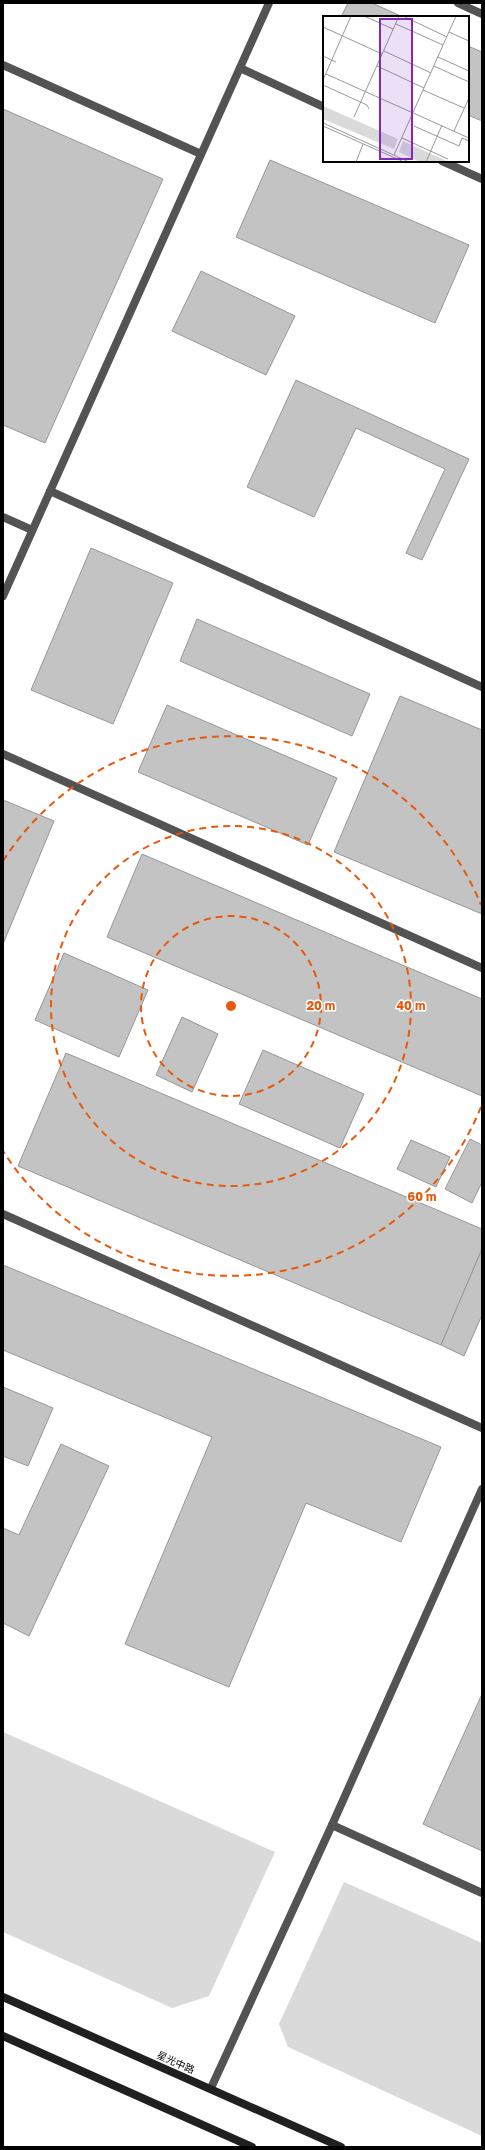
<svg xmlns="http://www.w3.org/2000/svg" width="485" height="2150" font-family="'Golos Text','Noto Sans SC',sans-serif">
<rect width="100%" height="100%" fill="#fff"/>
<!-- green -->
<g fill="#dadada">
<polygon points="3,1732 275,1852 209,1996 172,2008 3,1932"/>
<polygon points="344,1882 482,1943 482,2136 288,2047 279,2024"/>
</g>
<!-- building -->
<g fill="#c3c3c3" stroke="#979797">
<polygon points="348,3 372,3 403,17 341,17"/>
<polygon points="468,46 482,52 482,121 468,115"/>
<polygon points="3,109 163,179 45,443 3,425"/>
<polygon points="270,160 469,245 435,323 236,237"/>
<polygon points="201,271 295,316 266,375 172,331"/>
<polygon points="296,380 469,459 422,560 406,553 445,469 356,428 314,517 247,487"/>
<polygon points="91,548 173,583 113,724 31,690"/>
<polygon points="197,619 370,694 352,736 180,661"/>
<polygon points="400,696 482,730 482,914 334,852"/>
<polygon points="167,705 337,778 308,845 138,772"/>
<polygon points="3,800 54,821 3,944"/>
<polygon points="142,854 482,999 482,1096 107,937"/>
<polygon points="64,953 148,990 119,1057 35,1020"/>
<polygon points="182,1017 218,1034 192,1092 156,1075"/>
<polygon points="263,1050 364,1094 340,1148 239,1104"/>
<polygon points="66,1053 482,1229 482,1249 441,1345 18,1166"/>
<polygon points="470,1139 482,1145 482,1182 472,1203 445,1189"/>
<polygon points="411,1140 450,1157 436,1187 397,1169"/>
<polygon points="482,1249 482,1315 464,1356 441,1345"/>
<polygon points="3,1265 441,1447 401,1542 306,1503 229,1687 125,1644 212,1437 3,1350"/>
<polygon points="3,1387 53,1408 28,1466 3,1456"/>
<polygon points="61,1444 109,1466 29,1636 3,1623 3,1528 19,1535"/>
<polygon points="482,1694 482,1851 423,1824"/>
</g>
<g fill="none" stroke-linecap="round" stroke-linejoin="round">
<!-- service -->
<g stroke="#535353" stroke-width="8">
<polyline points="458,3 482,14"/>
<polyline points="3,65 201,154"/>
<polyline points="240,68 324,107"/>
<polyline points="442,161 482,179"/>
<polyline points="50,491 482,687"/>
<polyline points="3,517 32,530"/>
<polyline points="3,596 269,3"/>
<polyline points="3,754 482,968"/>
<polyline points="3,1214 482,1428"/>
<polyline points="332,1825 482,1893"/>
<polyline points="211,2088 332,1825 482,1489"/>
</g>
<!-- secondary -->
<g stroke="#202020" stroke-width="8">
<polyline points="3,1997 341,2147"/>
<polyline points="3,2036 252,2147"/>
</g>
</g>
<!-- distance rings -->
<g fill="none" stroke="#e8590c" stroke-width="2" stroke-dasharray="7 5">
<circle cx="231" cy="1006" r="90"/>
<circle cx="231" cy="1006" r="180"/>
<path d="M481 1107A270 270 0 0 1 3 1151M3 861A270 270 0 0 1 481 905"/>
</g>
<g text-anchor="middle" stroke-width="3" stroke-linejoin="round" paint-order="stroke">
<!-- street labels -->
<g font-size="10" fill="#000" stroke="#fff">
<text transform="translate(176 2062) rotate(24)" y="4">星光中路</text>
</g>
</g>
<!-- overview -->
<g transform="translate(323 16)">
<rect width="146" height="146" fill="#fff"/>
<path d="M0,90L75,123L71,133L0,103ZM80,125L126,146H97L76,136Z" fill="#dadada"/>
<path fill="none" stroke="#999" stroke-width="1" d="M41,0L70,13M80,0L124,21M73,8L120,29M0,11L59,38M126,16L146,25M61,35L108,57M0,40L13,46M115,41L146,55M54,50L101,72M111,50L146,66M3,58L146,122M0,64L28,0M0,69L44,89L46,93M100,74L141,92M31,101L76,0M0,107L86,146M0,110L81,146M91,110L136,130L139,122L146,125M131,115L146,82M79,122L125,143M71,139L133,0M33,146L40,128M103,146L119,109"/>
<path fill="#7b2cbf" fill-opacity="0.15" stroke="#7b2cbf" stroke-width="2" d="M57,3H89V143H57Z"/>
<rect width="146" height="146" fill="none" stroke="#000" stroke-width="2"/>
</g>
<circle cx="231" cy="1006" r="6" fill="#e8590c" stroke="#fff" stroke-width="2"/>
<g font-size="12" text-anchor="middle" font-weight="bold" fill="#e8590c" stroke="#fff" stroke-width="3" stroke-linejoin="round" paint-order="stroke">
<text x="321" y="1010">20 m</text>
<text x="411" y="1010">40 m</text>
<text x="422" y="1201">60 m</text>
</g>
<!-- border -->
<rect width="485" height="2150" fill="none" stroke="#000000" stroke-width="8"/>
</svg>
